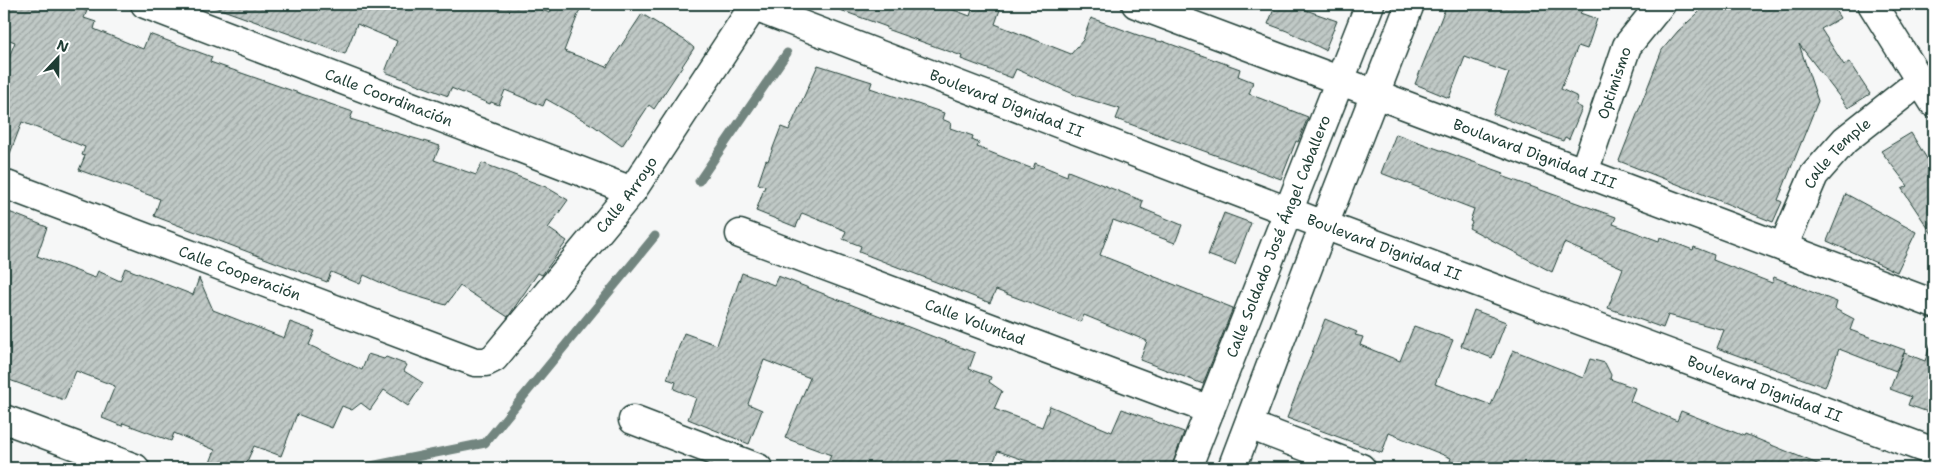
<svg xmlns="http://www.w3.org/2000/svg" width="1938" height="472" font-family="'Shantell Sans',sans-serif">
<defs>
<pattern id="building-hatch" width="6" height="6" patternUnits="userSpaceOnUse" patternTransform="scale(1.25)"><rect width="6" height="6" fill="#c0c9c6"/><path d="M-1 1l2-2M0 6l6-6M5 7l2-2" fill="none" stroke="#9ba4a2"/></pattern>
</defs>
<rect width="100%" height="100%" fill="#f6f7f7"/>
<filter id="ink" filterUnits="userSpaceOnUse"><feTurbulence type="fractalNoise" baseFrequency=".02" numOctaves="2"/><feDisplacementMap in="SourceGraphic" scale="10" xChannelSelector="R" yChannelSelector="G"/><feConvolveMatrix kernelMatrix="1 2 1 2 8 2 1 2 1" color-interpolation-filters="sRGB"/></filter>
<g filter="url(#ink)">
<g fill="none" stroke-linecap="round" stroke-linejoin="round">
<!-- stream -->
<g stroke="#72857f" stroke-width="9">
<polyline points="699,181 787,53"/>
<polyline points="361,468 485,443 655,236"/>
</g>
</g>
<!-- building -->
<g fill="url(#building-hatch)" stroke="#1f3d34">
<polygon points="4,4 67,4 87,11 84,18 96,22 94,29 143,49 149,34 212,57 210,62 353,112 350,119 440,146 434,160 476,175 482,163 546,187 568,200 548,228 567,241 542,275 538,273 508,317 460,286 446,305 399,291 364,275 360,284 331,272 327,282 154,216 160,199 79,170 85,156 82,155 85,147 22,122 6,164 4,164 4,70 15,42 4,38"/>
<polygon points="212,4 525,4 550,13 554,4 582,4 564,51 607,67 642,14 686,41 694,48 654,109 649,105 622,146 594,126 546,99 543,106 505,90 499,105 491,102 490,104 451,88 448,96 385,72 397,41 357,24 345,54 212,6"/>
<polygon points="833,4 938,4 970,16 974,4 1002,4 995,24 1071,54 1083,40 1091,18 1146,38 1162,42 1162,41 1240,69 1238,76 1253,82 1249,94 1308,117 1298,142 1296,141 1281,179 1116,119 1120,109 1078,96 1016,69 1012,78 961,59 962,56 886,29 887,27 832,7"/>
<polygon points="1276,4 1289,4 1337,21 1325,50 1287,31 1268,24"/>
<polygon points="1447,4 1506,4 1511,6 1512,4 1587,4 1580,13 1597,19 1587,49 1578,46 1561,89 1578,97 1576,105 1582,108 1569,139 1565,137 1563,141 1493,114 1509,73 1465,57 1449,98 1415,84"/>
<polygon points="1718,4 1831,4 1840,18 1821,29 1844,65 1849,62 1870,94 1848,108 1799,44 1818,101 1778,200 1782,202 1773,222 1619,161 1662,50 1678,31 1707,5 1711,9"/>
<polygon points="818,65 872,82 870,88 944,113 942,119 951,123 950,128 973,136 972,140 979,143 977,147 1033,169 1035,163 1067,176 1068,171 1143,201 1141,208 1182,225 1175,243 1113,220 1100,255 1233,308 1203,384 1140,360 1147,341 1084,315 1081,322 996,290 990,303 859,252 861,246 843,239 846,231 802,213 796,227 756,211 765,186 758,184 766,160 768,161 781,127 789,130"/>
<polygon points="1911,133 1934,170 1934,237 1902,189 1908,186 1881,151"/>
<polygon points="1396,134 1504,173 1502,176 1616,217 1613,224 1659,241 1660,237 1693,250 1694,247 1714,255 1713,260 1772,283 1774,277 1837,302 1835,309 1854,319 1850,330 1905,350 1904,353 1925,361 1932,341 1934,341 1934,414 1908,405 1911,397 1890,389 1904,353 1896,371 1839,349 1825,387 1717,348 1724,330 1668,315 1663,328 1608,308 1623,268 1564,243 1552,272 1469,228 1472,222 1470,221 1474,209 1381,173"/>
<polygon points="1846,194 1916,232 1897,272 1827,241"/>
<polygon points="9,212 47,227 37,256 95,278 98,271 120,281 125,268 193,295 199,278 213,310 284,338 290,322 315,331 309,345 362,370 368,354 384,359 386,357 407,365 404,371 423,383 408,406 384,390 370,410 361,403 352,410 342,406 332,428 297,414 281,456 254,446 244,468 208,468 215,450 174,433 171,441 123,423 122,426 102,418 115,386 76,371 64,400 4,378 4,226"/>
<polygon points="1224,213 1251,223 1235,265 1208,255"/>
<polygon points="742,273 774,285 778,276 975,353 969,369 991,377 989,382 1002,391 994,409 1042,427 1050,406 1112,432 1122,409 1184,432 1171,468 1047,468 998,451 991,468 826,468 831,455 785,438 810,378 764,360 748,404 762,410 749,444 688,419 696,398 674,389 676,382 667,379 684,333 717,345"/>
<polygon points="1474,310 1506,322 1492,358 1461,346"/>
<polygon points="1325,319 1357,332 1355,335 1363,337 1360,345 1400,361 1414,326 1453,340 1435,384 1491,405 1513,350 1583,378 1590,359 1605,363 1611,375 1610,379 1635,388 1630,401 1677,421 1681,411 1744,436 1745,434 1827,468 1448,468 1451,458 1389,433 1382,453 1287,418"/>
</g>
<g fill="none" stroke-linecap="round" stroke-linejoin="round">
<defs>
<g id="minor">
<path id="s1" d="M145,4L632,191"/>
<path id="s2" d="M747,4L1324,225L1934,452"/>
<path id="s3" d="M1136,4L1934,304"/>
<polyline points="1872,4 1934,103"/>
<path id="s4" d="M1584,172L1627,46L1661,4"/>
<path id="s5" d="M4,184L475,362H486L494,358L632,191L755,4"/>
<path id="s6" d="M740,234L1210,410"/>
<path id="s7" d="M1783,247L1814,175L1845,140L1920,81"/>
<polyline points="4,419 135,468"/>
<polyline points="633,420 758,468"/>
<polyline points="1249,425 1361,468"/>
<path id="s8" d="M1187,468L1370,4"/>
<polyline points="1232,468 1324,225 1410,4"/>
</g>
</defs>
<!-- minor casing -->
<use href="#minor" stroke="#1f3d34" stroke-width="31"/>
<!-- minor -->
<use href="#minor" stroke="#fff" stroke-width="28"/>
</g>
</g>
<g text-anchor="middle" stroke-width="4" stroke-linejoin="round" paint-order="stroke">
<!-- street labels -->
<g font-size="15" fill="#1f3d34" stroke="#fff">
<text dy="5" stroke="none"><textPath href="#s4" startOffset="94">Optimismo</textPath></text>
<text dy="5" stroke="none"><textPath href="#s1" startOffset="261">Calle Coordinación</textPath></text>
<text dy="5" stroke="none"><textPath href="#s2" startOffset="278">Boulevard Dignidad II</textPath></text>
<text dy="5" stroke="none"><textPath href="#s3" startOffset="426">Boulavard Dignidad III</textPath></text>
<text dy="5" stroke="none"><textPath href="#s7" startOffset="110">Calle Temple</textPath></text>
<text dy="5" stroke="none"><textPath href="#s5" startOffset="734">Calle Arroyo</textPath></text>
<text dy="5" stroke="none"><textPath href="#s8" startOffset="249">Calle Soldado José Ángel Caballero</textPath></text>
<text dy="5" stroke="none"><textPath href="#s2" startOffset="682">Boulevard Dignidad II</textPath></text>
<text dy="5" stroke="none"><textPath href="#s5" startOffset="252">Calle Cooperación</textPath></text>
<text dy="5" stroke="none"><textPath href="#s6" startOffset="251">Calle Voluntad</textPath></text>
<text dy="5" stroke="none"><textPath href="#s2" startOffset="1088">Boulevard Dignidad II</textPath></text>
</g>
</g>
<!-- margin -->
<rect width="1938" height="472" fill="none" stroke="#fff" stroke-width="20"/>
<rect x="10" y="10" width="1918" height="452" fill="none" stroke="#1f3d34" stroke-width="2" filter="url(#ink)"/>
<!-- north arrow -->
<g transform="translate(58 58) rotate(22)" stroke="#ffffff" stroke-width="4" paint-order="stroke">
<path d="M0-4L9 19L0 12L-9 19Z" fill="#1f3d34"/>
<text y="-8" font-size="14" font-weight="bold" text-anchor="middle" fill="#1f3d34">N</text>
</g>
</svg>
